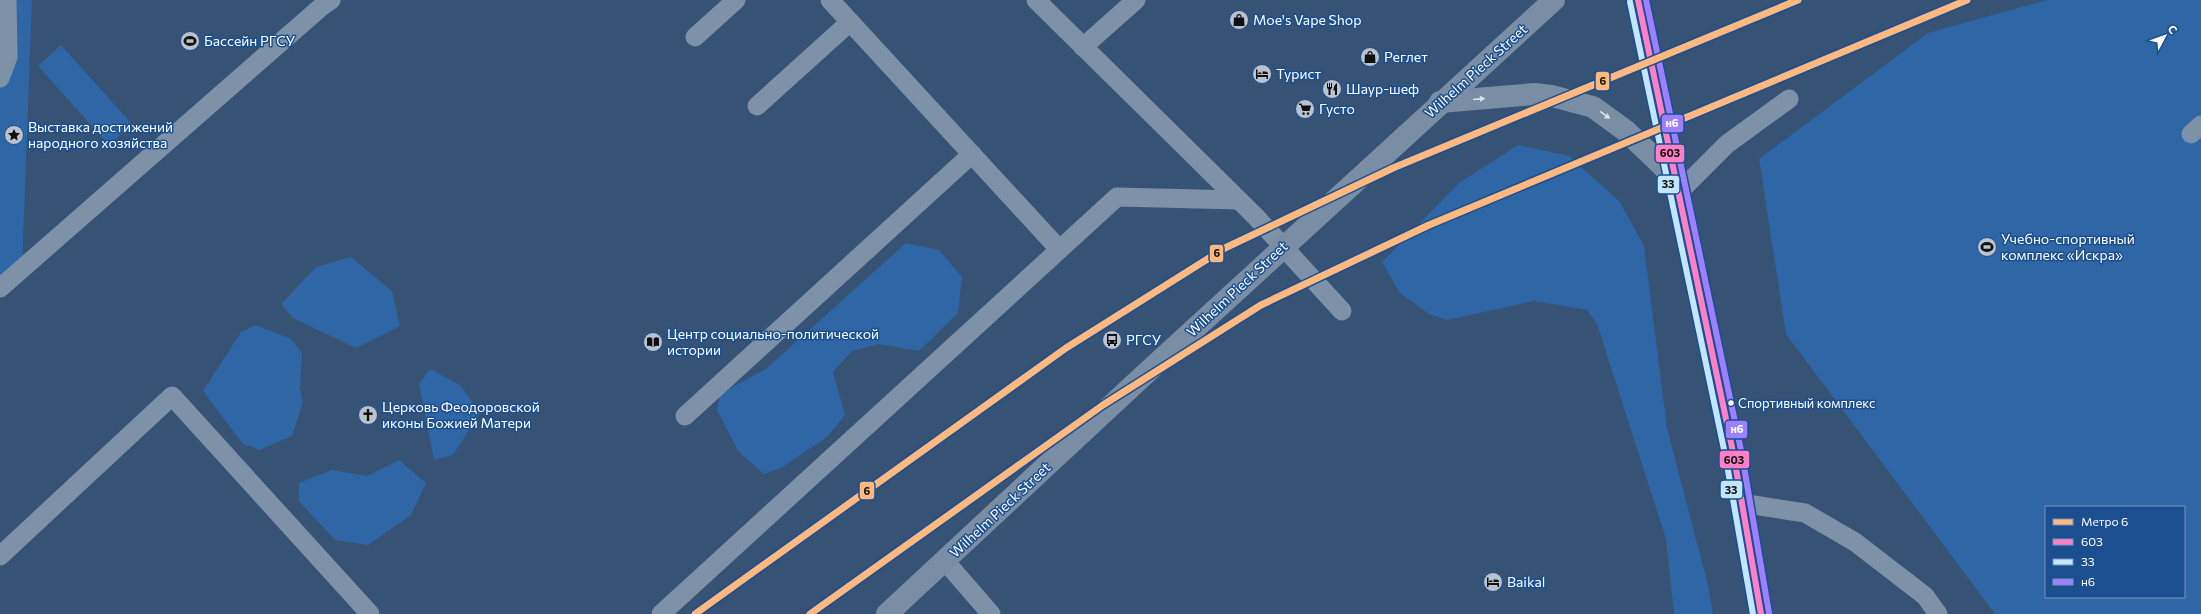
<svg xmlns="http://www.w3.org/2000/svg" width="2201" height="614" font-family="Commissioner,sans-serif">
<rect width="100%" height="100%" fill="#365274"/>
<!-- green -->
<g fill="#2f66a5" fill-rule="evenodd">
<polygon points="0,0 32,0 22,269 0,290"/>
<path d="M2047,0H2201V614H1995L1786,334L1759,159L1928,33ZM2046,507H2184V597H2046Z"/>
<polygon points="61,45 132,124 109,145 38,66"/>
<polygon points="1518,145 1569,156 1620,202 1644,246 1667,428 1708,585 1713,614 1674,614 1666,539 1597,324 1587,310 1534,301 1447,320 1429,314 1400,293 1382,262 1459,183"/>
<polygon points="906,243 939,250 962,277 958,313 919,351 879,344 852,351 833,372 845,415 827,437 781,468 764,474 738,451 717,410 720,394 766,369"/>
<polygon points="351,257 392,291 400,326 356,348 293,318 281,304 316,267"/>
<polygon points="256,325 291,339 302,353 300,388 303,402 292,436 260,450 243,444 203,391 241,332"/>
<polygon points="430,369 460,385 480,413 453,455 434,460 419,384"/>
<polygon points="399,460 426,483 411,515 368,545 335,540 299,501 299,483 332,470 367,476"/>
</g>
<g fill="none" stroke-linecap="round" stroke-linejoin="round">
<!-- lane -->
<g stroke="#7d92a8" stroke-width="19">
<polyline points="830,0 1059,249"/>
<polyline points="1036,0 1256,217 1342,311"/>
<polyline points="695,37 736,0"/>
<polyline points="1083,47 1136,0"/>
<polyline points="0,78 8,57 7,0"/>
<polyline points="757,106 850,22"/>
<polyline points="2191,134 2201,125"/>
<polyline points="1679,192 1727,144 1789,99"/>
<polyline points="0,288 321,7 331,0"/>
<polyline points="685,416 972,154"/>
<polyline points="1741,503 1805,513 1855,542 1925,596 1938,614"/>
<polyline points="0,556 172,396 370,614"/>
<polyline points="945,561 991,614"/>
<polyline points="661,614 1117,197 1238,200"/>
</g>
<!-- secondary -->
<g stroke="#798da4" stroke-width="22">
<polyline points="1638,0 1734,457 1761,614"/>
<polyline points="1440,102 1534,94 1552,96 1593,107 1626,131 1675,178"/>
<polyline points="887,614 1143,376 1554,0"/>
</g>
<defs>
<polyline id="bus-1" points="1638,0 1734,457 1761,614"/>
<polyline id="bus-2" points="1630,2 1726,459 1753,614"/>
<polyline id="bus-3" points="1646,0 1742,455 1769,613"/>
</defs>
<!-- bus-1 casing -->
<use href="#bus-1" stroke="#1b4f8f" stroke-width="9"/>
<!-- bus-2 casing -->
<use href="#bus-2" stroke="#1b4f8f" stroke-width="9"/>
<!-- bus-3 casing -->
<use href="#bus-3" stroke="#1b4f8f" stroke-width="9"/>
<!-- bus-1 -->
<use href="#bus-1" stroke="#ff80c6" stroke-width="6"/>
<!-- bus-2 -->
<use href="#bus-2" stroke="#c2e6ff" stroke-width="6"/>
<!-- bus-3 -->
<use href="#bus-3" stroke="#9d80ff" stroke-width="6"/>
<defs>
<g id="metro-1">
<polyline points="695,614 1066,348 1225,248 1393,168 1798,0"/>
<polyline points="810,614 1103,405 1261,305 1429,225 1967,0"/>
</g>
</defs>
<!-- metro-1 casing -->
<use href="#metro-1" stroke="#1b4f8f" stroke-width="10"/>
<!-- metro-1 -->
<use href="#metro-1" stroke="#ffb880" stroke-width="7"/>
</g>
<!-- one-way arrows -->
<defs><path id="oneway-solid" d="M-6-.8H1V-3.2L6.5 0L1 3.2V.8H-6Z"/></defs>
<g fill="#dee2e8">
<use href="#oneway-solid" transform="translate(1479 99) rotate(-5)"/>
<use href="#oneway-solid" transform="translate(1605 115) rotate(36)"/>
</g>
<!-- icons -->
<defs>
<symbol id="shop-disc" viewBox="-11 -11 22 22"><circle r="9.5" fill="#b9c2ce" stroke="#1b4f8f"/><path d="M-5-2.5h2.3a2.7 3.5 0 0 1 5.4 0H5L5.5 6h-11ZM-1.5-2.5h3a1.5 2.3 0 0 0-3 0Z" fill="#111"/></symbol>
<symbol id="stadium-disc" viewBox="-11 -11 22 22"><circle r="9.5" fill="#b9c2ce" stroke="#1b4f8f"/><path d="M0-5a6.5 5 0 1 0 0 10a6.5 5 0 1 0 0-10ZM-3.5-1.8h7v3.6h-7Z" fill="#111"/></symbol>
<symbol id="hotel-disc" viewBox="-11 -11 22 22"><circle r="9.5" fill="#b9c2ce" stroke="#1b4f8f"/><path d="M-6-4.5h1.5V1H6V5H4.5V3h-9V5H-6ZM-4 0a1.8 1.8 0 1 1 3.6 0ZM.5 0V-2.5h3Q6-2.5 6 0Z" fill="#111"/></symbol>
<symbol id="restaurant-disc" viewBox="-11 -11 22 22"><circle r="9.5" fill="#b9c2ce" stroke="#1b4f8f"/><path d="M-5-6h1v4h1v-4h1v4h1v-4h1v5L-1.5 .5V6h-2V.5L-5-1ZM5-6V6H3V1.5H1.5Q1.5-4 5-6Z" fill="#111"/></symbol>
<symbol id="supermarket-disc" viewBox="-11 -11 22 22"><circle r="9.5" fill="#b9c2ce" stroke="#1b4f8f"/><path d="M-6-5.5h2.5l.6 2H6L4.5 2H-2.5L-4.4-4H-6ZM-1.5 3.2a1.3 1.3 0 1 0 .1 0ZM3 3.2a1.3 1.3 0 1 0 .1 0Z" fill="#111"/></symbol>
<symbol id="sight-disc" viewBox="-11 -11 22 22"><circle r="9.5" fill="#b9c2ce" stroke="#1b4f8f"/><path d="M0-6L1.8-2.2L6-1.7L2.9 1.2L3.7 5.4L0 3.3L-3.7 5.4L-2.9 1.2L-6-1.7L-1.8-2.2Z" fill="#111"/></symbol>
<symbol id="bus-disc" viewBox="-11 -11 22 22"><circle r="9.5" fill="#b9c2ce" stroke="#1b4f8f"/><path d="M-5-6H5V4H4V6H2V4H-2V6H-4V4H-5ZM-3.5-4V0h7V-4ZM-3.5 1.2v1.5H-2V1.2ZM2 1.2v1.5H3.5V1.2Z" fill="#111"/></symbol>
<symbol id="library-disc" viewBox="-11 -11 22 22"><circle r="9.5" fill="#b9c2ce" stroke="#1b4f8f"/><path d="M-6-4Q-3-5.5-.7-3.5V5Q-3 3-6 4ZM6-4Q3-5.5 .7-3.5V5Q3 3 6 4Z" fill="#111"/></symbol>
<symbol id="church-disc" viewBox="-11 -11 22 22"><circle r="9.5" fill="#b9c2ce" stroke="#1b4f8f"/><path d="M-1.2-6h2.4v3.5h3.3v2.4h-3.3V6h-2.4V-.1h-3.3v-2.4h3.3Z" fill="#111"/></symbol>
</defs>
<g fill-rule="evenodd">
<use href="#shop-disc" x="1228" y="9" width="22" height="22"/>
<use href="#stadium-disc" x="179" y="30" width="22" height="22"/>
<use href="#shop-disc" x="1359" y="46" width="22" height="22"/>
<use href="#hotel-disc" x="1251" y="63" width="22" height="22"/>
<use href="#restaurant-disc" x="1321" y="78" width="22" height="22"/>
<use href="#supermarket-disc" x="1294" y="98" width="22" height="22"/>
<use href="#sight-disc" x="3" y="124" width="22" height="22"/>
<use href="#stadium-disc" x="1976" y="236" width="22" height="22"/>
<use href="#bus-disc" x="1101" y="329" width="22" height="22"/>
<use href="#library-disc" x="642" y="331" width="22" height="22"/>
<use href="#church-disc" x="357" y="404" width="22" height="22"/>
<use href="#hotel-disc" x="1482" y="571" width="22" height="22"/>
</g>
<!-- markers -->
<circle fill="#fff" stroke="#1b4f8f" stroke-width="1.5" cx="1731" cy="403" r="3.5"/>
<g text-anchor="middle" stroke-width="3" stroke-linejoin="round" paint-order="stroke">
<!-- bus labels -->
<g font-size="13" fill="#fff" stroke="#1b4f8f" text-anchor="start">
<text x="1738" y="408">Спортивный комплекс</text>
</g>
<!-- poi labels -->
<g font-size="14" fill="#fff" stroke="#1b4f8f" text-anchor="start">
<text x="1253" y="25">Moe's Vape Shop</text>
<text x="204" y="46">Бассейн РГСУ</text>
<text x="1384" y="62">Реглет</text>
<text x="1276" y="79">Турист</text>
<text x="1346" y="94">Шаур-шеф</text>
<text x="1319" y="114">Густо</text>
<text x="28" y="132">Выставка достижений<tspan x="28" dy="16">народного хозяйства</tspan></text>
<text x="2001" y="244">Учебно-спортивный<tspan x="2001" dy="16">комплекс «Искра»</tspan></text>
<text x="667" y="339">Центр социально-политической<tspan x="667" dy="16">истории</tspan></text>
<text x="1126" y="345">РГСУ</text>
<text x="382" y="412">Церковь Феодоровской<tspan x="382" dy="16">иконы Божией Матери</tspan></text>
<text x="1507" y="587">Baikal</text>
</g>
<!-- street labels -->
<g font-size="14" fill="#fff" stroke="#1b4f8f">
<text transform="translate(1476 71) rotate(-42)" y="5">Wilhelm Pieck Street</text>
<text transform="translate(1237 289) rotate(-43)" y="5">Wilhelm Pieck Street</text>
<text transform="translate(1000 510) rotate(-43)" y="5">Wilhelm Pieck Street</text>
</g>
</g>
<g stroke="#1b4f8f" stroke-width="1.5">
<rect x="1595" y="71" width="15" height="20" rx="4" fill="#ffb880"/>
<rect x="1661" y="114" width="23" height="19" rx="4" fill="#9d80ff"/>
<rect x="1655" y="144" width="30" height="19" rx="4" fill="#ff80c6"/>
<rect x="1657" y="175" width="23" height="19" rx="4" fill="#c2e6ff"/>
<rect x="1209" y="244" width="15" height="19" rx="4" fill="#ffb880"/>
<rect x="1725" y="420" width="23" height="19" rx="4" fill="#9d80ff"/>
<rect x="1719" y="450" width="31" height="19" rx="4" fill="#ff80c6"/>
<rect x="1720" y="480" width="23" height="19" rx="4" fill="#c2e6ff"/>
<rect x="859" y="481" width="16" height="19" rx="4" fill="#ffb880"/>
</g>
<g font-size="11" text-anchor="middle" font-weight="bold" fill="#fff">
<text x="1672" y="127">н6</text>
<text x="1737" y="433">н6</text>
</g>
<g font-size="11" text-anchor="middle" font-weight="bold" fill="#111">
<text x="1603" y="85">6</text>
<text x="1670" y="157">603</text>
<text x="1668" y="188">33</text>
<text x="1217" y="257">6</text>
<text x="1734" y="464">603</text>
<text x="1731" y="494">33</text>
<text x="867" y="495">6</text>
</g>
<!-- legend -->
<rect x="2045" y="506" width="140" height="92" fill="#1b4f8f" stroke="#7695bc"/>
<rect x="2053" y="519" width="20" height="6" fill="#ffb880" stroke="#7695bc"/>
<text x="2081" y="526" font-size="12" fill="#ffffff">Метро 6</text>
<rect x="2053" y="539" width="20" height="6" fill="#ff80c6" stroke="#7695bc"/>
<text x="2081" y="546" font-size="12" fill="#ffffff">603</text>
<rect x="2053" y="559" width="20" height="6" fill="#c2e6ff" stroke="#7695bc"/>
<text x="2081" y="566" font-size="12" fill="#ffffff">33</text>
<rect x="2053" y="579" width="20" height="6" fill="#9d80ff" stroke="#7695bc"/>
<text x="2081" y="586" font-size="12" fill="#ffffff">н6</text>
<!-- north arrow -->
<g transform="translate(2165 36) rotate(49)" stroke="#1b4f8f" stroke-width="3" paint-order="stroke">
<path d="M0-3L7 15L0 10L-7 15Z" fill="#ffffff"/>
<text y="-6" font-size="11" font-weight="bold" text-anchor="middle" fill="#ffffff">С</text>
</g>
</svg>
